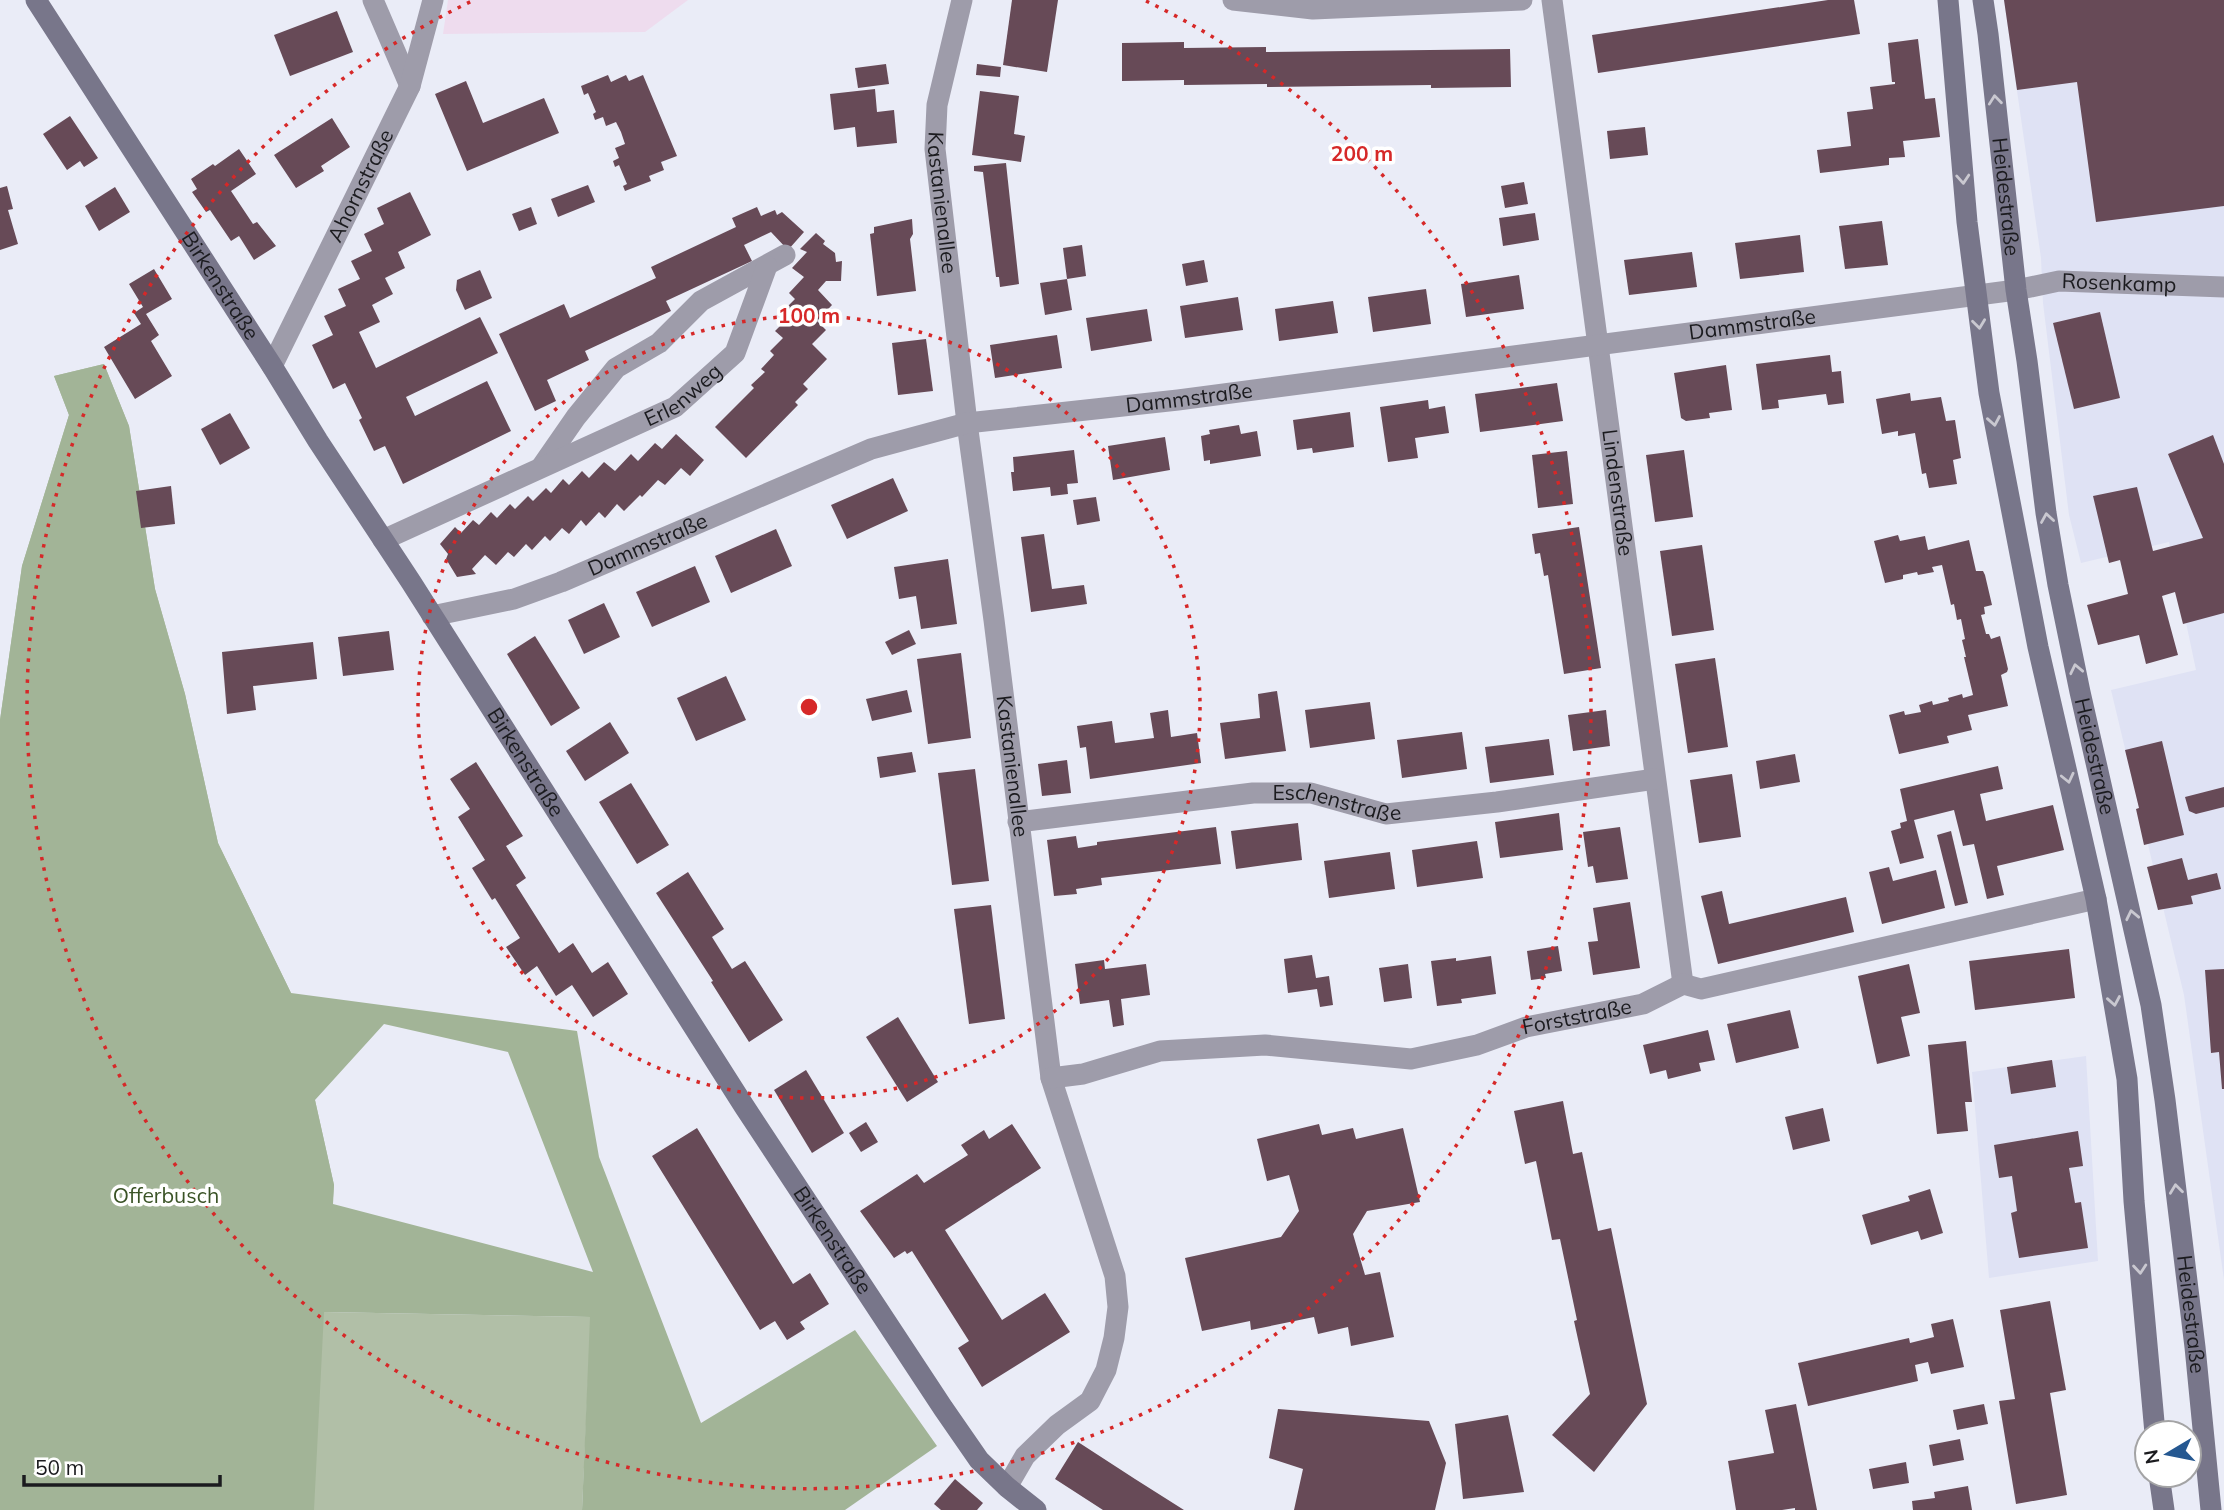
<svg xmlns="http://www.w3.org/2000/svg" width="2224" height="1510" font-family="Mulish,sans-serif">
<rect width="100%" height="100%" fill="#eaecf7"/>
<!-- built -->
<g fill="#dfe2f4">
<polygon points="2004,0 2224,0 2224,1280 2184,995 2111,690 2196,670 2169,542 2081,563 2069,515 2043,303 2041,258"/>
<polygon points="2086,1056 2098,1261 1989,1278 1972,1072"/>
</g>
<!-- education -->
<polygon fill="#eedcee" points="448,0 688,0 645,32 443,34"/>
<!-- green -->
<polygon fill="#b1bfa7" points="104,364 129,426 155,589 185,694 218,843 291,993 334,1185 324,1312 591,1317 582,1510 0,1510 0,720 22,566 69,415 54,376"/>
<!-- forest -->
<path fill="#a2b497" fill-rule="evenodd" d="M104,364L129,426L155,589L185,694L218,843L291,993L577,1031L599,1157L701,1423L855,1330L937,1446L845,1510H582L590,1317L324,1312L314,1510H0V720L22,566L69,415L54,376ZM384,1024L508,1052L593,1272L333,1204L334,1185L315,1100Z"/>
<!-- building -->
<g fill="#674a57">
<polygon points="1012,0 1058,0 1047,72 1003,65"/>
<polygon points="1828,0 1854,0 1860,34 1598,73 1592,35"/>
<polygon points="2004,0 2224,0 2224,206 2096,222 2077,82 2017,90"/>
<polygon points="337,11 353,52 290,76 274,35"/>
<polygon points="1918,39 1925,99 1935,98 1940,137 1903,141 1905,157 1889,158 1889,165 1820,173 1817,150 1851,146 1847,112 1873,109 1870,87 1895,84 1895,82 1892,82 1888,43"/>
<polygon points="1184,42 1184,48 1266,47 1266,52 1510,49 1511,87 1431,88 1431,85 1267,87 1267,84 1184,85 1184,80 1122,81 1122,43"/>
<polygon points="886,64 889,84 858,88 855,68"/>
<polygon points="977,64 1001,67 1000,77 976,75"/>
<polygon points="608,75 611,82 626,75 629,81 643,75 677,156 661,162 664,170 649,176 651,181 625,191 623,186 627,184 619,165 615,167 613,161 619,158 615,148 625,144 621,132 616,122 606,126 603,117 595,120 593,114 596,112 588,93 584,95 581,86"/>
<polygon points="466,81 483,123 544,98 559,133 467,171 435,94"/>
<polygon points="875,89 877,112 894,110 897,143 857,147 855,127 834,130 830,94"/>
<polygon points="980,91 1019,96 1014,134 1025,136 1021,162 972,155"/>
<polygon points="70,116 98,158 84,167 80,161 67,170 43,134"/>
<polygon points="332,118 350,147 321,166 324,171 296,188 274,155"/>
<polygon points="1645,127 1648,155 1610,159 1607,131"/>
<polygon points="239,149 256,174 231,191 253,224 257,222 276,246 254,260 239,236 231,241 210,210 206,212 192,192 197,189 191,179 213,164 215,166"/>
<polygon points="1006,163 1019,284 1000,287 999,277 996,277 983,172 974,171 974,166"/>
<polygon points="1524,182 1528,204 1505,208 1501,186"/>
<polygon points="588,185 595,202 558,217 551,199"/>
<polygon points="7,186 13,209 8,210 18,244 0,250 0,188"/>
<polygon points="115,187 130,212 99,231 85,206"/>
<polygon points="410,192 431,235 398,252 405,268 385,278 393,294 372,305 380,322 359,332 376,368 480,317 498,353 406,397 415,416 487,381 511,431 403,484 385,446 374,451 359,420 362,418 345,383 333,389 312,345 333,335 324,316 346,306 338,289 360,279 351,261 372,251 364,234 384,224 377,208"/>
<polygon points="531,207 537,224 519,231 512,214"/>
<polygon points="757,207 761,216 775,210 777,215 782,212 804,232 788,250 771,232 744,245 752,261 666,301 671,311 585,351 589,360 547,380 556,401 535,411 499,334 564,304 570,318 656,278 651,267 736,227 732,218"/>
<polygon points="1535,213 1539,240 1503,246 1499,218"/>
<polygon points="912,219 913,234 910,239 916,291 877,296 870,234 874,233 874,227"/>
<polygon points="1882,221 1888,265 1845,269 1839,226"/>
<polygon points="816,233 825,241 823,244 835,253 836,262 842,261 841,281 826,281 818,290 832,305 817,321 826,330 812,344 827,359 803,384 808,389 795,402 798,405 746,458 715,427 754,388 751,385 765,372 761,369 774,355 770,351 783,338 775,331 787,319 781,313 795,299 789,293 804,277 792,268 807,252 800,249"/>
<polygon points="1800,235 1804,272 1740,279 1735,243"/>
<polygon points="1082,245 1086,276 1067,279 1072,310 1045,315 1040,283 1067,279 1063,248"/>
<polygon points="1692,252 1697,287 1629,295 1624,260"/>
<polygon points="1204,260 1208,282 1186,286 1182,264"/>
<polygon points="154,269 172,299 146,314 159,335 151,341 172,376 135,399 104,347 141,324 134,313 143,307 129,284"/>
<polygon points="480,270 492,298 465,310 456,290 457,280"/>
<polygon points="1519,275 1524,309 1466,317 1461,284"/>
<polygon points="1426,289 1431,324 1373,332 1368,297"/>
<polygon points="1238,297 1243,330 1185,338 1180,306"/>
<polygon points="1333,301 1338,333 1279,341 1275,309"/>
<polygon points="1147,309 1152,341 1091,351 1086,318"/>
<polygon points="2100,312 2120,398 2074,409 2053,323"/>
<polygon points="1057,335 1062,368 995,378 990,345"/>
<polygon points="926,339 933,391 898,395 892,343"/>
<polygon points="1830,355 1832,372 1841,371 1844,403 1828,405 1826,394 1778,400 1779,408 1762,410 1756,364"/>
<polygon points="1726,365 1732,410 1709,413 1710,418 1686,421 1681,418 1674,373"/>
<polygon points="1557,383 1563,421 1480,432 1475,394"/>
<polygon points="1910,393 1911,401 1941,397 1946,421 1955,420 1961,458 1953,460 1957,484 1929,488 1926,473 1922,474 1915,433 1898,436 1898,431 1882,434 1876,399"/>
<polygon points="1428,400 1429,409 1445,406 1449,433 1415,438 1418,458 1388,462 1380,407"/>
<polygon points="1350,412 1354,447 1313,453 1312,448 1297,450 1293,420"/>
<polygon points="230,413 250,448 220,465 201,429"/>
<polygon points="1239,425 1241,434 1257,431 1261,456 1210,464 1210,460 1204,461 1201,436 1210,434 1209,430"/>
<polygon points="676,434 704,460 690,476 681,468 665,485 658,480 642,497 640,495 624,511 617,504 605,518 599,512 586,526 581,520 569,534 562,528 550,541 545,536 532,550 526,544 514,557 508,552 496,565 485,555 472,569 476,574 457,577 446,559 448,554 440,544 455,527 461,533 473,520 479,525 491,512 497,518 510,504 515,509 528,496 533,501 546,488 551,493 563,479 569,485 582,471 589,478 604,462 615,471 631,454 638,461 655,443 662,449"/>
<polygon points="2213,435 2224,464 2224,613 2183,624 2175,592 2162,596 2178,655 2146,664 2139,635 2098,645 2087,605 2128,594 2120,560 2109,563 2093,496 2137,487 2153,551 2203,538 2168,454"/>
<polygon points="1165,437 1170,470 1113,480 1108,446"/>
<polygon points="1074,450 1078,483 1067,484 1068,494 1051,496 1050,487 1013,491 1011,472 1014,472 1013,457"/>
<polygon points="1684,450 1693,517 1655,522 1646,455"/>
<polygon points="1567,451 1573,504 1538,508 1532,455"/>
<polygon points="893,478 908,511 847,539 831,505"/>
<polygon points="171,486 175,524 141,528 136,491"/>
<polygon points="1096,497 1100,521 1077,525 1073,500"/>
<polygon points="1579,527 1601,668 1564,674 1548,575 1544,576 1540,553 1535,554 1532,534"/>
<polygon points="776,529 792,566 731,593 715,556"/>
<polygon points="1044,534 1052,589 1084,585 1087,604 1031,612 1021,537"/>
<polygon points="1898,535 1900,541 1925,536 1928,550 1969,540 1976,571 1983,571 1985,575 1992,605 1984,607 1985,614 1981,615 1986,634 1989,634 1991,639 2000,636 2008,669 2007,672 2001,675 2008,706 1968,715 1972,730 1947,736 1949,743 1899,754 1889,715 1904,711 1905,715 1921,712 1919,705 1932,701 1933,705 1949,701 1948,698 1962,694 1963,698 1973,695 1964,657 1966,657 1962,640 1965,639 1961,619 1957,620 1954,604 1951,605 1942,565 1932,567 1934,572 1918,575 1917,572 1903,575 1903,579 1885,583 1874,541"/>
<polygon points="1702,545 1714,630 1672,636 1660,551"/>
<polygon points="948,559 957,624 921,629 916,596 899,599 894,567"/>
<polygon points="695,566 710,602 652,627 636,592"/>
<polygon points="604,603 620,637 584,654 568,620"/>
<polygon points="909,630 916,644 892,655 885,642"/>
<polygon points="389,631 394,670 343,676 338,637"/>
<polygon points="535,636 580,708 551,726 507,654"/>
<polygon points="313,642 317,679 253,686 256,710 227,714 222,652"/>
<polygon points="961,653 971,738 928,744 917,659"/>
<polygon points="1715,658 1728,747 1688,753 1675,664"/>
<polygon points="726,676 746,720 696,741 677,698"/>
<polygon points="907,690 912,712 872,721 866,699"/>
<polygon points="1277,691 1286,751 1225,759 1220,723 1260,718 1258,694"/>
<polygon points="1370,702 1375,739 1310,748 1305,710"/>
<polygon points="1168,710 1171,737 1197,733 1201,763 1090,779 1086,747 1080,748 1077,726 1112,721 1115,743 1154,738 1150,713"/>
<polygon points="1606,710 1610,746 1573,751 1568,715"/>
<polygon points="610,722 629,753 585,781 566,751"/>
<polygon points="1462,732 1467,769 1402,778 1397,740"/>
<polygon points="1549,739 1554,775 1490,783 1485,747"/>
<polygon points="2162,741 2184,835 2144,845 2136,809 2139,808 2125,750"/>
<polygon points="912,752 916,772 880,778 877,757"/>
<polygon points="1795,754 1800,782 1760,789 1756,761"/>
<polygon points="1067,760 1071,793 1042,796 1038,764"/>
<polygon points="476,762 523,836 506,846 526,878 516,885 559,953 573,943 592,973 608,962 628,994 593,1017 572,985 556,996 537,966 525,975 506,947 520,938 495,898 492,900 472,868 485,860 458,817 470,809 450,779"/>
<polygon points="1998,766 2003,789 1980,794 1986,821 2053,805 2064,850 1997,866 2004,895 1987,899 1974,844 1963,846 1954,810 1914,820 1924,858 1900,864 1891,831 1901,828 1900,823 1907,821 1900,789"/>
<polygon points="975,769 989,881 952,885 938,773"/>
<polygon points="1732,774 1741,837 1699,843 1690,780"/>
<polygon points="631,783 669,845 637,864 599,802"/>
<polygon points="2224,787 2224,807 2196,814 2189,811 2185,797"/>
<polygon points="1559,813 1563,850 1500,858 1495,822"/>
<polygon points="1298,823 1302,860 1236,869 1231,831"/>
<polygon points="1216,827 1221,864 1101,878 1102,885 1076,889 1077,894 1054,896 1047,840 1076,836 1078,848 1097,845 1097,842"/>
<polygon points="1620,827 1628,879 1596,883 1593,866 1588,867 1583,832"/>
<polygon points="1951,831 1968,903 1955,906 1937,835"/>
<polygon points="1477,841 1483,878 1417,887 1412,850"/>
<polygon points="1390,852 1395,889 1329,898 1324,861"/>
<polygon points="2182,858 2188,880 2217,873 2221,889 2191,896 2193,904 2158,910 2147,867"/>
<polygon points="1889,867 1893,881 1936,870 1945,908 1882,924 1869,872"/>
<polygon points="688,872 724,929 712,937 732,969 745,961 783,1020 749,1042 711,982 713,981 656,893"/>
<polygon points="1722,891 1729,924 1846,897 1854,932 1718,964 1701,896"/>
<polygon points="1630,902 1640,968 1593,975 1588,942 1598,941 1593,908"/>
<polygon points="991,905 1005,1019 969,1024 954,909"/>
<polygon points="1558,946 1562,971 1545,974 1546,978 1531,980 1527,951"/>
<polygon points="2069,949 2075,998 1975,1010 1969,961"/>
<polygon points="1312,955 1316,978 1329,976 1333,1005 1320,1007 1317,989 1288,993 1284,959"/>
<polygon points="1491,956 1496,994 1461,999 1462,1003 1437,1006 1431,961 1456,958 1456,961"/>
<polygon points="1104,960 1105,969 1146,964 1150,995 1121,999 1124,1025 1113,1027 1109,1000 1080,1004 1075,964"/>
<polygon points="1408,964 1412,998 1384,1002 1379,968"/>
<polygon points="1909,964 1920,1013 1901,1017 1910,1056 1877,1064 1858,976"/>
<polygon points="2224,969 2224,1089 2222,1089 2219,1052 2211,1053 2205,970"/>
<polygon points="1790,1010 1799,1048 1736,1063 1727,1024"/>
<polygon points="898,1017 938,1082 907,1102 866,1037"/>
<polygon points="1708,1030 1715,1060 1699,1063 1701,1071 1668,1079 1666,1070 1650,1074 1643,1045"/>
<polygon points="1966,1041 1972,1102 1965,1102 1968,1131 1937,1134 1928,1045"/>
<polygon points="2052,1060 2056,1087 2011,1094 2007,1067"/>
<polygon points="806,1070 844,1133 812,1153 774,1090"/>
<polygon points="1563,1101 1573,1154 1582,1152 1598,1231 1611,1228 1647,1404 1594,1472 1552,1435 1590,1394 1574,1321 1577,1320 1560,1239 1552,1240 1536,1161 1525,1164 1514,1111"/>
<polygon points="1823,1108 1830,1141 1793,1150 1785,1117"/>
<polygon points="866,1122 878,1142 861,1152 849,1133"/>
<polygon points="1012,1124 1041,1168 945,1230 1002,1320 1045,1293 1070,1332 982,1387 958,1348 969,1341 912,1251 907,1254 905,1251 894,1258 860,1211 917,1174 924,1183 968,1155 961,1145 984,1130 989,1139"/>
<polygon points="1319,1124 1322,1135 1353,1128 1356,1139 1403,1128 1420,1202 1367,1211 1353,1234 1365,1275 1380,1272 1394,1337 1351,1346 1348,1327 1318,1334 1314,1317 1251,1330 1250,1321 1202,1331 1185,1258 1281,1237 1299,1211 1289,1175 1267,1181 1257,1139"/>
<polygon points="697,1128 793,1284 810,1273 829,1304 800,1322 805,1329 787,1340 775,1321 760,1330 652,1156"/>
<polygon points="2078,1131 2083,1166 2069,1168 2075,1203 2081,1202 2088,1248 2019,1258 2011,1213 2017,1211 2012,1176 1999,1178 1994,1145"/>
<polygon points="1930,1189 1943,1233 1921,1240 1918,1231 1871,1245 1862,1215 1910,1201 1908,1196"/>
<polygon points="2050,1301 2066,1390 2050,1393 2067,1495 2016,1504 1999,1401 2015,1399 2000,1310"/>
<polygon points="1953,1319 1964,1367 1931,1374 1928,1362 1915,1365 1918,1381 1808,1406 1798,1363 1909,1338 1910,1343 1934,1337 1931,1324"/>
<polygon points="1796,1404 1817,1510 1795,1510 1795,1508 1782,1510 1736,1510 1728,1461 1774,1453 1765,1410"/>
<polygon points="1984,1404 1988,1424 1957,1430 1953,1410"/>
<polygon points="1278,1409 1429,1421 1446,1463 1435,1510 1294,1510 1303,1469 1269,1458"/>
<polygon points="1508,1415 1524,1492 1463,1499 1455,1424"/>
<polygon points="1960,1439 1964,1460 1933,1466 1929,1445"/>
<polygon points="1078,1442 1135,1479 1184,1510 1103,1510 1055,1479"/>
<polygon points="1906,1462 1909,1483 1873,1489 1869,1469"/>
<polygon points="955,1479 983,1503 977,1510 941,1510 934,1504"/>
<polygon points="1968,1486 1972,1510 1913,1510 1912,1501 1935,1498 1934,1492"/>
</g>
<g fill="none" stroke-linecap="round" stroke-linejoin="round">
<!-- street -->
<g stroke="#9e9caa" stroke-width="21">
<polyline points="373,0 410,86"/>
<path id="s1" d="M962,0L937,105L935,149L967,423L994,620L1051,1078L1115,1276L1118,1307L1114,1338L1106,1370L1090,1401L1057,1425L1025,1456L1007,1487"/>
<polyline points="1233,0 1313,9 1522,0"/>
<path id="s2" d="M1552,0L1683,984"/>
<path id="s3" d="M272,366L410,86L433,0"/>
<polyline points="542,466 576,417 616,368 659,343 701,301 785,255"/>
<path id="s4" d="M383,540L675,407L735,353L767,266"/>
<path id="s5" d="M432,616L514,599L561,582L871,449L967,423L1178,400L2016,290L2059,281L2224,287"/>
<path id="s6" d="M1018,822L1253,793H1311L1386,814L1497,802L1655,779"/>
<path id="s7" d="M1051,1078L1083,1074L1160,1051L1265,1045L1411,1059L1477,1045L1526,1027L1643,1004L1683,984L1701,989L2096,899"/>
</g>
<!-- secondary -->
<g stroke="#78768a" stroke-width="21">
<path id="s8" d="M36,0L272,366L318,441L411,582L744,1106L943,1408L979,1460L1007,1487L1036,1510"/>
<polyline points="1948,0 1967,222 1989,393 2038,647 2096,899 2127,1079 2134,1201 2155,1433"/>
<path id="s9" d="M1983,0L1988,34L2016,290L2027,361L2046,513L2058,585L2080,692L2151,1005L2165,1100L2195,1347L2211,1510"/>
<polyline points="2159,1475 2164,1510"/>
</g>
</g>
<!-- one-way arrows -->
<defs><path id="oneway-chevron" d="M-2-3.5L2.5 0L-2 3.5" fill="none" stroke-width="1.6" stroke-linecap="round" stroke-linejoin="round" transform="scale(1.75)"/></defs>
<g stroke="#c9c8d0">
<use href="#oneway-chevron" transform="translate(1995 100) rotate(-96)"/>
<use href="#oneway-chevron" transform="translate(1963 179) rotate(86)"/>
<use href="#oneway-chevron" transform="translate(1979 324) rotate(83)"/>
<use href="#oneway-chevron" transform="translate(1994 421) rotate(80)"/>
<use href="#oneway-chevron" transform="translate(2047 518) rotate(-99)"/>
<use href="#oneway-chevron" transform="translate(2076 669) rotate(-102)"/>
<use href="#oneway-chevron" transform="translate(2068 778) rotate(77)"/>
<use href="#oneway-chevron" transform="translate(2132 915) rotate(-102)"/>
<use href="#oneway-chevron" transform="translate(2114 1001) rotate(80)"/>
<use href="#oneway-chevron" transform="translate(2176 1189) rotate(-97)"/>
<use href="#oneway-chevron" transform="translate(2140 1269) rotate(85)"/>
</g>
<!-- distance rings -->
<g fill="none" stroke="#d62828" stroke-width="3.5" stroke-dasharray="3.5 7">
<circle cx="809" cy="707" r="391"/>
<path d="M1146 1A782 782 0 1 1 472 1"/>
</g>
<g text-anchor="middle" stroke-width="7" stroke-linejoin="round" paint-order="stroke">
<!-- street labels -->
<g font-size="21" fill="#1b1b1f" stroke="#fff">
<text dy="7" stroke="none"><textPath href="#s3" startOffset="201">Ahornstraße</textPath></text>
<text dy="7" stroke="none"><textPath href="#s9" startOffset="198">Heidestraße</textPath></text>
<text dy="7" stroke="none"><textPath href="#s1" startOffset="206">Kastanienallee</textPath></text>
<text dy="7" stroke="none"><textPath href="#s5" startOffset="1732">Rosenkamp</textPath></text>
<text dy="7" stroke="none"><textPath href="#s8" startOffset="340">Birkenstraße</textPath></text>
<text dy="7" stroke="none"><textPath href="#s5" startOffset="1362">Dammstraße</textPath></text>
<text dy="7" stroke="none"><textPath href="#s4" startOffset="334">Erlenweg</textPath></text>
<text dy="7" stroke="none"><textPath href="#s5" startOffset="794">Dammstraße</textPath></text>
<text dy="7" stroke="none"><textPath href="#s2" startOffset="497">Lindenstraße</textPath></text>
<text dy="7" stroke="none"><textPath href="#s5" startOffset="228">Dammstraße</textPath></text>
<text dy="7" stroke="none"><textPath href="#s9" startOffset="765">Heidestraße</textPath></text>
<text dy="7" stroke="none"><textPath href="#s8" startOffset="906">Birkenstraße</textPath></text>
<text dy="7" stroke="none"><textPath href="#s1" startOffset="774">Kastanienallee</textPath></text>
<text dy="7" stroke="none"><textPath href="#s6" startOffset="322">Eschenstraße</textPath></text>
<text dy="7" stroke="none"><textPath href="#s7" startOffset="536">Forststraße</textPath></text>
<text dy="7" stroke="none"><textPath href="#s8" startOffset="1474">Birkenstraße</textPath></text>
<text dy="7" stroke="none"><textPath href="#s9" startOffset="1332">Heidestraße</textPath></text>
</g>
<!-- park labels -->
<g font-size="21" fill="#3a5326" stroke="#fff">
<text x="166" y="1203">Offerbusch</text>
</g>
</g>
<circle cx="809" cy="707" r="10" fill="#d62828" stroke="#fff" stroke-width="3.5"/>
<g font-size="21" text-anchor="middle" font-weight="bold" fill="#d62828" stroke="#fff" stroke-width="7" stroke-linejoin="round" paint-order="stroke">
<text x="1362" y="161">200 m</text>
<text x="809" y="323">100 m</text>
</g>
<!-- north arrow -->
<g transform="translate(2168 1454) rotate(260)"><circle r="33" fill="#ffffff" stroke="#a4a4a5" stroke-width="2"/>
<path d="M0-5L12 26L0 18L-12 26Z" fill="#255891"/>
<text y="-10" font-size="19" font-weight="bold" text-anchor="middle" fill="#1b1b1f">N</text>
</g>
<!-- scale -->
<path d="M24 1475v10h196v-10" fill="none" stroke="#1b1b1f" stroke-width="3.5"/>
<text x="35" y="1475" font-size="21" fill="#1b1b1f" stroke="#ffffff" stroke-width="5" paint-order="stroke">50 m</text>
</svg>
